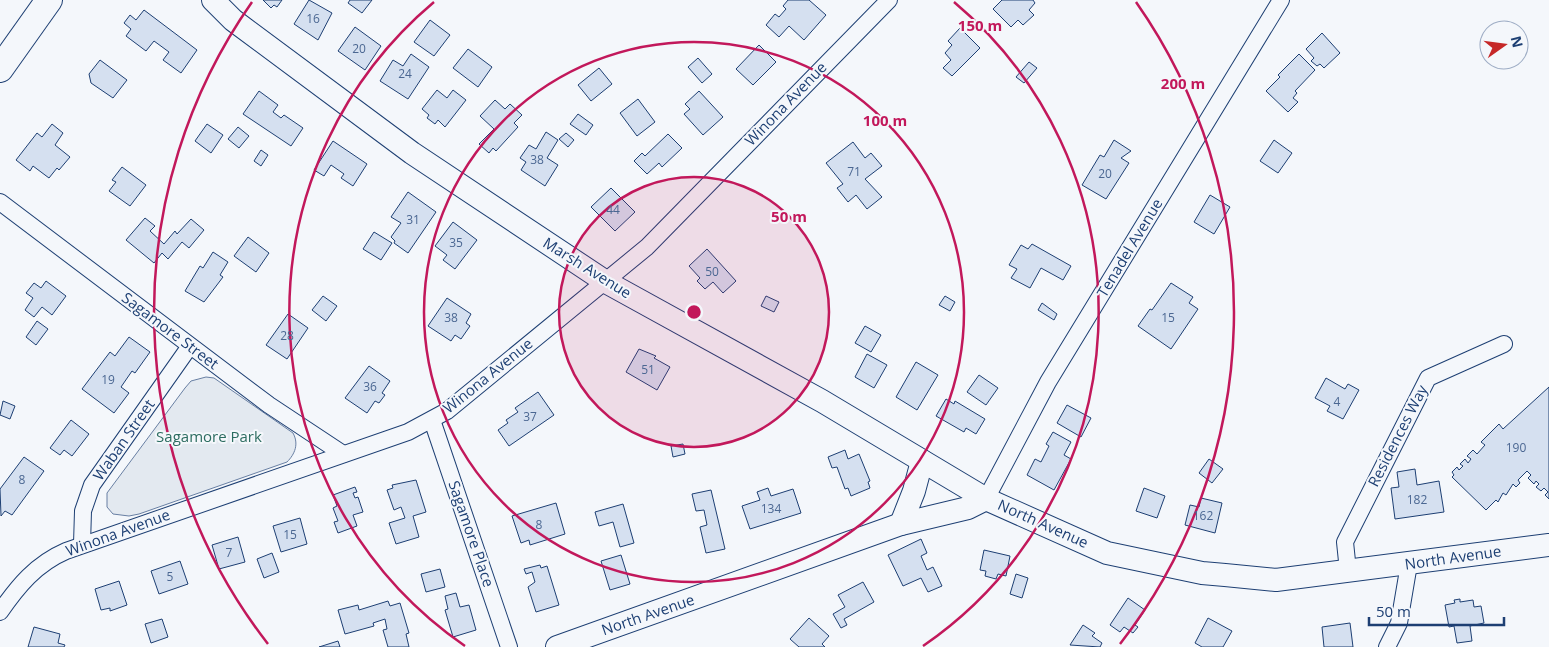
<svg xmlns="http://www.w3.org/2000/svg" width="1549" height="647" font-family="'Open Sans',sans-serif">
<rect width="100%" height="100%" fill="#f4f7fb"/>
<!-- green -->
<path fill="#e3e9f0" stroke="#687fa3" d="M206,377L214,378L293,433C299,444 295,454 287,462L139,514L129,516L113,514L107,507V493L185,388L191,381Z"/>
<!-- building -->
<g fill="#d5e0f0" stroke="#1d3f73">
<polygon points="263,0 282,0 277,7 274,5 271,8"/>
<polygon points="309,0 332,13 318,40 294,24"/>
<polygon points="350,0 372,0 362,13 348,3"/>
<polygon points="788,0 809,0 826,15 804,40 789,26 779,37 766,25 775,14 779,17 786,9 783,6"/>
<polygon points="1002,0 1033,0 1035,3 1029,10 1034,15 1023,25 1018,20 1011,27 993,9"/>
<polygon points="144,10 197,50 181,73 163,60 169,52 154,41 146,51 126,36 131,29 124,23 130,15 136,20"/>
<polygon points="430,20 450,35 434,56 414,42"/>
<polygon points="355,27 381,46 365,70 338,51"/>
<polygon points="960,28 980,48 952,76 943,68 951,60 945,53 952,45 948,41"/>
<polygon points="1322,33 1340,53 1324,68 1320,64 1317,66 1311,61 1314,58 1306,49"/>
<polygon points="759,45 776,62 753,85 736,69"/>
<polygon points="468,49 492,67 478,87 453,68"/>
<polygon points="411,54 429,67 408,99 380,81 393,60 403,66"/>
<polygon points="1299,54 1315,70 1295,91 1297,93 1293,98 1298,102 1288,112 1266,91 1280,77 1278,75"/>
<polygon points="698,58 712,74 702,83 688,67"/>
<polygon points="100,60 127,80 113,98 91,83 89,74"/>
<polygon points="1029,62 1037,68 1024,83 1016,77"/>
<polygon points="599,68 612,84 591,101 578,85"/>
<polygon points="437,90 447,98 453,90 466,100 445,127 438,120 435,124 427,118 429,115 422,109"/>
<polygon points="259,91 278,105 273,112 281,118 284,115 303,128 291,146 243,114"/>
<polygon points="699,91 723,117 703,135 684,114 690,109 685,104"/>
<polygon points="638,99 655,122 637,136 620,113"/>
<polygon points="495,100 505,109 510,104 522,115 514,123 518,127 496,151 493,148 489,153 479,144 494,129 480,116"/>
<polygon points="578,114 593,125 586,135 570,124"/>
<polygon points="52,124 63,133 55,145 70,157 59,170 57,168 49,178 33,166 30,171 16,160 37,133 42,137"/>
<polygon points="207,124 223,135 211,153 195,141"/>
<polygon points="238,127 249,136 239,148 228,139"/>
<polygon points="546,132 558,140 547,158 558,165 545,186 521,170 526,162 520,158 529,145 536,149"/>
<polygon points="566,133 574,140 568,147 559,139"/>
<polygon points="668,134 682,148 662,167 659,163 647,174 634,161 642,153 645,156"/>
<polygon points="1114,140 1131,151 1121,158 1129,163 1106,199 1082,185 1100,155 1104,157"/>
<polygon points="1274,140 1292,153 1278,173 1260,161"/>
<polygon points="333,141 367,164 353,186 341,178 344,174 331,165 324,176 314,170"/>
<polygon points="853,142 865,158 871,153 882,166 865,179 882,197 867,209 856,195 848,202 837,188 843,184 826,163"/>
<polygon points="261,150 268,155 261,166 254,161"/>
<polygon points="122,167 146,185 130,206 109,191 116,182 112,180"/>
<polygon points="611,188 635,212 615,231 591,207"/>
<polygon points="408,192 436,212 408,253 394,243 395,241 391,237 401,223 391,217"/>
<polygon points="1210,195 1230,207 1214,234 1194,222"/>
<polygon points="145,218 155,226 150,231 164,244 175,231 177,234 191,219 204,230 189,248 182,242 168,259 162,253 154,263 126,240"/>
<polygon points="453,222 477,240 455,269 443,260 447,255 435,246"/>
<polygon points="374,232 392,243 381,260 363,249"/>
<polygon points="248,237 269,253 256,272 234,256"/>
<polygon points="1032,244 1071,266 1063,280 1041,268 1030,288 1011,278 1017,269 1009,265 1021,245 1028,249"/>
<polygon points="707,249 736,281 723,293 713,282 705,289 697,281 700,278 689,266"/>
<polygon points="213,252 228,262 220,275 223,277 204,302 185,291 200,266 203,268"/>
<polygon points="46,281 66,296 52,315 42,307 34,317 25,310 33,298 26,293 34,283 41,288"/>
<polygon points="1171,283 1193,297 1189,303 1198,309 1171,349 1138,326 1150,309 1152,310"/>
<polygon points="323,296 337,306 326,321 312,310"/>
<polygon points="766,296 779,302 774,312 761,306"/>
<polygon points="945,296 955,302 950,311 939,305"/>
<polygon points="447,298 471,314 466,323 470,326 461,339 455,335 451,341 428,326"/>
<polygon points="1042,303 1057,314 1054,320 1038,310"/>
<polygon points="288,314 308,328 287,359 266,345"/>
<polygon points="37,321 48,329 36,345 26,337"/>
<polygon points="865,326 881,335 871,352 855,343"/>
<polygon points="129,337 150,352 135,373 132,371 121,387 129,393 114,413 82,389 110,352 115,356"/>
<polygon points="639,349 656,356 654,358 670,367 657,390 626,372"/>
<polygon points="867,354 887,365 874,388 855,377"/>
<polygon points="916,362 938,375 917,410 896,397"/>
<polygon points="369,366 390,381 382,393 385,395 379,403 375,401 367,413 345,398"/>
<polygon points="979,375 998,388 986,405 967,392"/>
<polygon points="1326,378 1345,389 1348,384 1359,390 1343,419 1327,411 1330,406 1315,398"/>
<polygon points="1549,387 1549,499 1545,495 1548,492 1544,488 1541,491 1536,487 1539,484 1536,481 1534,484 1528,478 1531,475 1527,471 1518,480 1520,483 1516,487 1513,484 1506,495 1503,493 1498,502 1496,500 1486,510 1452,477 1454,475 1452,472 1457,467 1459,470 1463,466 1460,464 1465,459 1468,463 1471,459 1467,456 1473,450 1477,454 1485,445 1481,442 1499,424 1503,429"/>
<polygon points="538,392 554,415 509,446 498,430 508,423 506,420 518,412 515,408"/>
<polygon points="946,399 954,404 955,401 985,419 976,434 966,428 964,432 936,416"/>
<polygon points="3,401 15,406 10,419 0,415"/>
<polygon points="1067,405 1091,418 1081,437 1057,423"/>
<polygon points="71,420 89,434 72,456 64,450 60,455 50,448"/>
<polygon points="1053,432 1071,442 1064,455 1071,459 1054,490 1027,475 1035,459 1041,462 1049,446 1046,444"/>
<polygon points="683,444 685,454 673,457 671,446"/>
<polygon points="845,450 848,459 859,454 870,481 868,482 870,488 851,496 848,488 845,489 837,467 832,468 828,457"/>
<polygon points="24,457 44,471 12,515 5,511 1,516 0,489"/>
<polygon points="1209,459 1223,469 1212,483 1199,473"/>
<polygon points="1415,469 1417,485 1439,481 1444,512 1395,519 1391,488 1399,487 1397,472"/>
<polygon points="416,480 426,512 413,516 419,537 396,544 389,523 405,518 401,507 394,510 387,490 393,488 392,485"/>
<polygon points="355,487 357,492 353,493 355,498 358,497 363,512 353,515 357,526 338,533 334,522 338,521 333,508 337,506 333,495"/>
<polygon points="768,488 771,496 793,489 801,513 750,529 742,506 760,500 757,492"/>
<polygon points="1144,488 1165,496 1157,518 1136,511"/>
<polygon points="711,490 725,549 706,553 700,527 707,525 704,510 696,511 692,494"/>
<polygon points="1201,498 1222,503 1215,533 1185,525 1190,505 1199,507"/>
<polygon points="556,503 565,534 530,545 529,540 521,543 512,516"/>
<polygon points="623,504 634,543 620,547 613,522 599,526 595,512"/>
<polygon points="300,518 307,544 281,552 273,526"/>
<polygon points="238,537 245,562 219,569 212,545"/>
<polygon points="921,539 927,553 921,556 927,570 933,567 942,586 928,592 921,578 903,586 888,555"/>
<polygon points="984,550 1010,556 1006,576 998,574 996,579 985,576 986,571 980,570"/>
<polygon points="272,553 279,572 264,578 257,559"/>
<polygon points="621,555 630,584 610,590 601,561"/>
<polygon points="180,561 188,584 159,594 151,571"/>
<polygon points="540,565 541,568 547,566 559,605 536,612 528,587 535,582 532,572 526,574 524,569"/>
<polygon points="440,569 445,587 426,592 421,574"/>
<polygon points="1016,574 1028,578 1022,598 1010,594"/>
<polygon points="119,581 127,605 110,611 110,608 101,610 95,589"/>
<polygon points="863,582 874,602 844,619 847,625 841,628 833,614 845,607 838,595"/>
<polygon points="456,593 460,607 469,605 476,630 453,637 445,610 448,609 445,596"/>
<polygon points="1128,598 1145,610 1135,625 1138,627 1133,633 1124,627 1120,632 1110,625"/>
<polygon points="1460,599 1460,602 1473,600 1474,607 1481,606 1484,623 1470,626 1472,641 1457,643 1454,626 1449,627 1445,605 1455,603 1454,600"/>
<polygon points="388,601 390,606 400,603 409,633 406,634 409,647 388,647 383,630 387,629 385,619 373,623 374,626 345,634 338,610 358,605 359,610"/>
<polygon points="809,618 829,636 822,644 825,647 799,647 790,639"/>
<polygon points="1208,618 1232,631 1223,647 1202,647 1195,643"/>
<polygon points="162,619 168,637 151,643 145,624"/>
<polygon points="1350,623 1353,647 1324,647 1322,627"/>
<polygon points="1083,625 1095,633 1092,636 1102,643 1100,647 1070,645"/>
<polygon points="34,627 60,634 58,643 65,645 64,647 28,647"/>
<polygon points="338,641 340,647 319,647"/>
</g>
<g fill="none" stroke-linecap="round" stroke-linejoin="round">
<defs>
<g id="minor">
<polyline points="0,202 269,405 343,454"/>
<polyline points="432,420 509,647"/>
<polyline points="986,499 1048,382 1281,0"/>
<polyline points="82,544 83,511 92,485 190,346"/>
<polyline points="1348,571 1345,542 1428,378 1504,344"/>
<path d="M0,612C18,586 36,564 66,551L408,432L447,411L647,247L889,0"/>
<polyline points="1387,647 1399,623 1409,564"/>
</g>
<g id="secondary">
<polyline points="213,0 233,20 412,153 606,282 822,401 986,499"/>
<polyline points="901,524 914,491 922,461"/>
<polyline points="557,647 901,524 968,508 986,499 1107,553 1202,573 1225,575 1276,580 1549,545"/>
</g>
<polyline id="primary" points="0,69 49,0"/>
</defs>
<!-- minor casing -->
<use href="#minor" stroke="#1d3f73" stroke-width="18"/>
<!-- secondary casing -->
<use href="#secondary" stroke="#1d3f73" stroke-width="24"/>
<!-- primary casing -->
<use href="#primary" stroke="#1d3f73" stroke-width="28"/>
<!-- minor -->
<use href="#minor" stroke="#f4f7fb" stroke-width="16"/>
<!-- secondary -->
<use href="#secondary" stroke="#f4f7fb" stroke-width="22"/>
<!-- primary -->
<use href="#primary" stroke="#f4f7fb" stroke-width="26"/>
</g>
<!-- distance rings -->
<circle cx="694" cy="312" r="135" fill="#c2185b" fill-opacity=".12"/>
<g fill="none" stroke="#c2185b" stroke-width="2.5">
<circle cx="694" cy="312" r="135"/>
<circle cx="694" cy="312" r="270"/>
<path d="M465 646A405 405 0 0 1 434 2M954 2A405 405 0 0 1 923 646"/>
<path d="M268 644A540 540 0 0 1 252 2M1136 2A540 540 0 0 1 1120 644"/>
</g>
<g text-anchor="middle" stroke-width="4" stroke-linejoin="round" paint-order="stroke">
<!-- number labels -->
<g font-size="12" fill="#4b6792">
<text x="313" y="23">16</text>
<text x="359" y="53">20</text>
<text x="405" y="78">24</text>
<text x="537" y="164">38</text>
<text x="854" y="176">71</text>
<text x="1105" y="178">20</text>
<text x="613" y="214">44</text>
<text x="413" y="224">31</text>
<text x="456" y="247">35</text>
<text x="712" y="276">50</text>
<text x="451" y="322">38</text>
<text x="1168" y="322">15</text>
<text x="287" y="340">28</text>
<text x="648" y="374">51</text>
<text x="108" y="384">19</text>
<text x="370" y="391">36</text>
<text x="1337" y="406">4</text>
<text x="530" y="421">37</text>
<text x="1516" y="452">190</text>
<text x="22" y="484">8</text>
<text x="1417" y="504">182</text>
<text x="771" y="513">134</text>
<text x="1203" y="520">162</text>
<text x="539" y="529">8</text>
<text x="290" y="539">15</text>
<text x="229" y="557">7</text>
<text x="170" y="581">5</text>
</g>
<!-- street labels -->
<g font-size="15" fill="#1d3f73" stroke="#f4f7fb">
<text transform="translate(786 104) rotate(-46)" y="5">Winona Avenue</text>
<text transform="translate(1130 248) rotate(-59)" y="5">Tenadel Avenue</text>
<text transform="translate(587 268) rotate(32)" y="5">Marsh Avenue</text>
<text transform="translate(170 331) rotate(37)" y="5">Sagamore Street</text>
<text transform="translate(488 376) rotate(-39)" y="5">Winona Avenue</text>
<text transform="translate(1398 436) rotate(-63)" y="5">Residences Way</text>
<text transform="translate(124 440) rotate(-55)" y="5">Waban Street</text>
<text transform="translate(1043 524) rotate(24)" y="5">North Avenue</text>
<text transform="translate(118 533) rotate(-20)" y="5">Winona Avenue</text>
<text transform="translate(471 534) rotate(71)" y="5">Sagamore Place</text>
<text transform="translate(1453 558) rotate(-8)" y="5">North Avenue</text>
<text transform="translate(648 615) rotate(-19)" y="5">North Avenue</text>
</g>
<!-- park labels -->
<g font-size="15" fill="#2c6c60" stroke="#f4f7fb">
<text x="209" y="442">Sagamore Park</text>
</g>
</g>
<circle cx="694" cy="312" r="8" fill="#c2185b" stroke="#f4f7fb" stroke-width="2.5"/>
<g font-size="15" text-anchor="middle" font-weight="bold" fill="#c2185b" stroke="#f4f7fb" stroke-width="4" stroke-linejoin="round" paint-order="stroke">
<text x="980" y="31">150 m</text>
<text x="1183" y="89">200 m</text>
<text x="885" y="126">100 m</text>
<text x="789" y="222">50 m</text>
</g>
<!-- north arrow -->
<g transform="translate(1504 45) rotate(76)"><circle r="24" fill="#f4f7fb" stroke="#9eadc5"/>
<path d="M0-4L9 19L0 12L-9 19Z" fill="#c62828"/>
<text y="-8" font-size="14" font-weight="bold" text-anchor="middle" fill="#1d3f73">N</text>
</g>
<!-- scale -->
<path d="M1369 617v8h135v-8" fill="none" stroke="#1d3f73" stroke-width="2.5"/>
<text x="1376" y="617" font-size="15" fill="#1d3f73" stroke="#f4f7fb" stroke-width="4" paint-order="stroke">50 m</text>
</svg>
